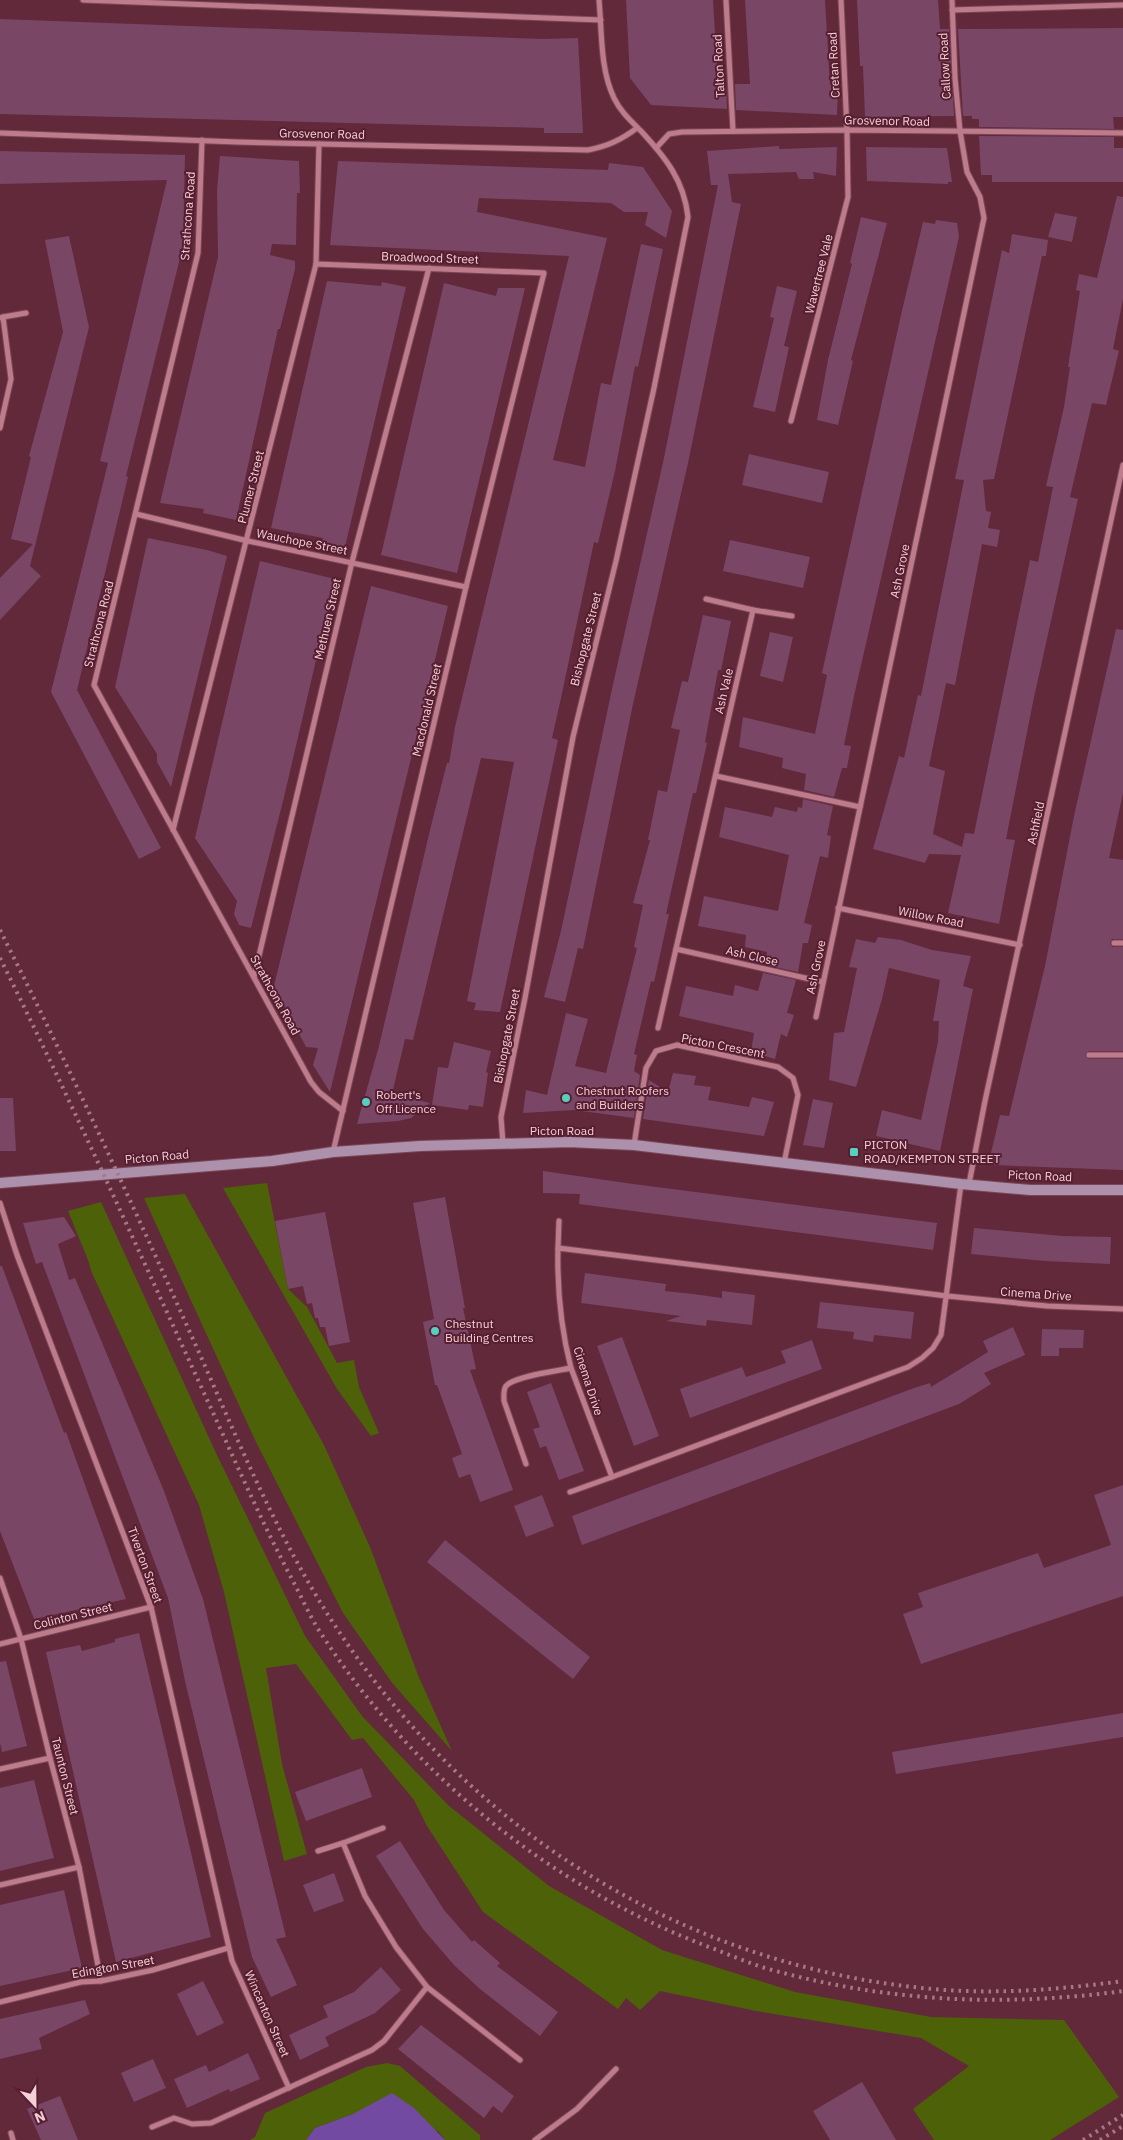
<svg xmlns="http://www.w3.org/2000/svg" width="1123" height="2140" font-family="'IBM Plex Sans',sans-serif">
<rect width="100%" height="100%" fill="#62293a"/>
<!-- green -->
<g fill="#4d6109">
<polygon points="267,1183 288,1289 307,1307 337,1363 354,1360 359,1387 379,1433 371,1436 337,1389 223,1188"/>
<polygon points="185,1194 324,1445 370,1547 418,1675 452,1751 393,1684 343,1613 255,1440 144,1198"/>
<polygon points="101,1202 216,1453 305,1636 362,1716 448,1805 549,1886 662,1950 795,1992 931,2017 1064,2020 1119,2097 1050,2140 934,2140 913,2109 969,2066 921,2038 756,2011 660,1991 640,2010 626,1998 618,2009 483,1912 427,1826 414,1800 363,1738 352,1740 296,1664 266,1668 282,1764 307,1854 284,1861 224,1592 199,1505 92,1273 88,1260 68,1211"/>
<polygon points="387,2063 400,2066 480,2135 480,2140 445,2140 438,2131 353,2114 315,2128 306,2140 250,2140 255,2137 265,2113 366,2067"/>
</g>
<!-- water -->
<polygon fill="#724aa1" points="392,2093 414,2108 445,2140 306,2140 315,2128 353,2114"/>
<!-- building -->
<g fill="#7a4666">
<polygon points="626,0 713,0 718,84 726,84 727,109 651,105 630,78"/>
<polygon points="745,0 825,0 830,85 838,85 837,115 736,110 735,84 750,84"/>
<polygon points="857,0 938,0 940,29 949,29 954,116 865,117 863,66 860,66"/>
<polygon points="0,19 543,39 578,38 583,133 544,133 544,128 0,114"/>
<polygon points="1123,28 1123,117 1113,117 1114,129 979,127 979,119 972,119 972,116 963,116 958,29"/>
<polygon points="979,136 1114,137 1114,148 1123,148 1123,182 992,182 992,175 981,175"/>
<polygon points="779,146 779,149 837,147 836,176 813,172 814,179 799,179 796,172 728,174 732,202 741,204 688,463 633,704 583,949 578,948 565,1002 544,997 561,931 612,689 664,458 718,185 711,185 707,151"/>
<polygon points="866,147 947,148 952,182 948,182 948,184 867,181"/>
<polygon points="0,151 185,155 183,246 126,476 128,477 77,690 161,848 139,859 51,692 108,463 100,461 167,180 0,184"/>
<polygon points="220,156 299,161 300,193 297,193 296,245 272,244 270,255 295,261 295,269 280,329 278,329 236,520 203,513 204,509 160,503 218,257 217,190"/>
<polygon points="338,161 608,170 609,163 643,167 672,211 666,238 645,225 648,212 624,212 611,203 479,198 477,212 607,238 553,460 585,467 601,383 611,385 641,244 663,249 638,367 635,366 615,471 598,543 594,542 561,698 552,738 558,740 500,1012 474,1010 476,1003 467,1001 514,762 481,758 413,1040 405,1039 392,1094 430,1103 411,1118 398,1121 357,1124 379,1046 431,826 447,763 449,763 455,727 569,256 330,245"/>
<polygon points="1117,196 1123,197 1123,299 1113,349 1119,351 1106,405 1092,403 1070,497 1078,499 1033,702 1006,839 1015,840 999,924 948,913 961,855 929,854 925,863 873,849 899,756 904,758 918,695 921,696 964,480 955,479 1002,250 1009,253 1012,234 1048,240 1046,256 1042,256 994,479 983,480 986,511 991,512 988,528 1000,530 997,547 982,544 955,685 946,683 929,766 945,771 933,834 962,847 965,833 974,834 1030,560 1038,562 1053,487 1046,486 1064,407 1070,367 1068,367 1080,291 1076,290 1079,274 1097,278"/>
<polygon points="1055,213 1077,217 1072,242 1048,237"/>
<polygon points="861,217 887,223 851,360 853,361 838,425 817,420 828,360 852,264 850,263"/>
<polygon points="936,220 957,223 959,237 854,696 844,745 851,746 847,768 842,768 834,797 804,790 806,774 782,768 783,758 739,747 743,717 815,734 827,675 822,673 901,315 923,222 935,224"/>
<polygon points="69,236 89,327 30,566 41,576 0,620 0,578 33,544 11,539 31,457 29,456 63,332 45,240"/>
<polygon points="327,281 381,286 382,282 406,287 345,547 322,542 323,538 271,528"/>
<polygon points="444,283 496,296 498,288 525,288 457,573 381,555"/>
<polygon points="777,286 797,291 784,346 789,347 775,412 753,407 774,318 770,317"/>
<polygon points="749,454 829,472 822,503 742,485"/>
<polygon points="148,538 207,550 227,556 171,787 157,762 157,754 115,687"/>
<polygon points="730,540 810,557 803,588 723,571"/>
<polygon points="260,561 335,579 284,797 251,928 239,925 234,914 237,901 195,838"/>
<polygon points="371,586 448,606 330,1092 313,1065 318,1048 306,1047 274,986"/>
<polygon points="703,615 731,621 721,670 718,670 705,742 707,743 696,793 693,793 666,914 669,914 654,982 651,981 634,1054 637,1055 634,1071 640,1075 634,1118 574,1110 523,1113 526,1090 547,1095 566,1013 588,1019 575,1066 606,1073 637,948 634,947 643,905 633,903 650,840 648,840 658,790 667,792 680,730 671,728 682,681 688,682"/>
<polygon points="1116,629 1123,630 1123,793 1109,858 1123,860 1123,939 1112,939 1110,943 1112,947 1123,947 1123,1051 1089,1051 1085,1055 1089,1059 1123,1059 1123,1170 993,1165 990,1157 1000,1115 1009,1116 1045,966 1074,816"/>
<polygon points="770,632 793,637 783,682 760,676"/>
<polygon points="803,799 833,806 827,835 831,836 828,858 820,856 804,923 812,925 808,943 803,943 798,972 766,965 767,952 745,947 746,935 698,926 704,896 778,911 789,855 719,837 725,807 772,817 775,807 797,812 798,807 802,808"/>
<polygon points="878,937 901,940 932,950 971,956 963,986 973,989 940,1151 876,1136 882,1110 921,1120 938,1042 939,1021 933,1021 940,980 889,968 882,999 856,1087 829,1080 834,1033 844,1032 857,968 849,967 856,939 875,943"/>
<polygon points="763,973 796,980 787,1013 794,1015 787,1037 781,1034 775,1059 751,1052 754,1033 679,1016 686,986 733,996 735,985 758,991"/>
<polygon points="454,1042 491,1051 486,1072 488,1073 483,1107 469,1105 468,1110 432,1105 438,1067 448,1068"/>
<polygon points="673,1073 696,1076 694,1085 711,1087 708,1100 749,1107 752,1097 774,1102 764,1136 643,1119 649,1080 668,1092"/>
<polygon points="0,1098 13,1098 16,1151 0,1151"/>
<polygon points="813,1099 833,1103 824,1148 803,1145"/>
<polygon points="543,1171 633,1184 937,1223 933,1250 579,1204 580,1194 543,1193"/>
<polygon points="445,1197 465,1308 463,1308 476,1369 470,1370 513,1490 480,1502 470,1474 459,1478 452,1458 462,1454 437,1385 435,1385 423,1322 434,1319 413,1203"/>
<polygon points="325,1212 350,1342 329,1346 325,1327 320,1327 318,1318 315,1318 312,1303 307,1304 303,1286 288,1289 275,1221"/>
<polygon points="64,1217 76,1236 58,1244 69,1280 75,1278 164,1491 203,1599 286,1937 276,1939 297,1985 271,1997 252,1957 185,1681 168,1598 42,1262 36,1264 23,1223"/>
<polygon points="974,1228 1062,1236 1111,1237 1110,1264 1045,1261 971,1254"/>
<polygon points="0,1266 2,1266 64,1433 66,1432 126,1599 34,1619 0,1531"/>
<polygon points="585,1273 666,1284 665,1291 693,1294 722,1298 722,1291 755,1295 752,1325 707,1320 706,1326 666,1321 681,1316 581,1303"/>
<polygon points="820,1302 914,1312 911,1339 874,1335 873,1342 853,1339 854,1332 817,1328"/>
<polygon points="1013,1327 1025,1355 984,1373 991,1384 959,1404 582,1545 572,1516 914,1388 930,1383 931,1387 988,1352 983,1341"/>
<polygon points="1042,1329 1084,1330 1083,1348 1059,1348 1059,1356 1041,1356"/>
<polygon points="622,1337 659,1436 634,1446 597,1346"/>
<polygon points="812,1340 822,1369 690,1418 680,1389 742,1367 746,1377 786,1363 781,1351"/>
<polygon points="551,1383 584,1471 559,1480 546,1446 540,1448 533,1429 540,1427 527,1392"/>
<polygon points="1123,1485 1123,1596 921,1664 903,1614 923,1607 918,1593 1038,1553 1044,1568 1111,1545 1094,1495"/>
<polygon points="542,1495 554,1526 526,1537 514,1506"/>
<polygon points="445,1540 590,1657 573,1679 427,1562"/>
<polygon points="139,1633 211,1937 116,1962 46,1652 80,1645 82,1651 115,1642 115,1639"/>
<polygon points="6,1661 27,1746 2,1752 0,1743 0,1662"/>
<polygon points="1123,1713 1123,1737 896,1774 892,1752"/>
<polygon points="362,1768 372,1797 306,1821 295,1792"/>
<polygon points="34,1780 54,1858 0,1871 0,1788"/>
<polygon points="400,1841 444,1910 472,1942 474,1940 500,1963 497,1966 558,2012 540,2036 480,1989 454,1965 423,1929 376,1856"/>
<polygon points="334,1873 344,1901 314,1912 303,1885"/>
<polygon points="64,1890 82,1968 0,1986 0,1905"/>
<polygon points="381,1967 401,1990 375,2013 325,2037 329,2046 300,2060 289,2035 328,2017 323,2006 354,1992"/>
<polygon points="203,1981 224,2023 197,2036 177,1994"/>
<polygon points="85,2000 90,2014 39,2038 42,2049 0,2059 0,2019"/>
<polygon points="421,2025 514,2096 502,2113 493,2106 484,2118 398,2049"/>
<polygon points="248,2053 260,2079 230,2092 229,2089 187,2108 174,2079 206,2065 209,2072"/>
<polygon points="153,2059 166,2088 134,2102 121,2073"/>
<polygon points="862,2082 896,2140 830,2140 813,2111"/>
<polygon points="60,2096 78,2140 41,2140 27,2109"/>
</g>
<g fill="none" stroke-linecap="round" stroke-linejoin="round">
<defs>
<g id="street">
<polyline points="83,0 601,20"/>
<polyline points="726,0 733,131"/>
<polyline points="952,10 1123,5"/>
<path d="M0,133L237,142L588,150C608,146 621,140 637,128"/>
<polyline points="202,140 198,253 94,685 311,1082 319,1092 343,1111"/>
<polyline points="656,148 669,134 682,132 847,130 1123,133"/>
<polyline points="316,264 544,273 466,587 333,1152"/>
<polyline points="3,317 26,313"/>
<polyline points="0,318 3,317 11,379 0,428"/>
<polyline points="791,421 848,197 847,130 841,0"/>
<polyline points="136,514 248,541 466,587"/>
<polyline points="706,599 753,610 792,616"/>
<polyline points="716,776 860,807"/>
<polyline points="173,830 316,264 319,144"/>
<polyline points="838,908 1020,945"/>
<polyline points="1114,943 1123,943"/>
<polyline points="676,949 823,982"/>
<polyline points="254,977 352,562 429,268"/>
<polyline points="816,1017 984,218 980,197 967,172 960,131 955,78 952,0"/>
<polyline points="658,1028 753,610"/>
<polyline points="1089,1055 1123,1055"/>
<path d="M503,1144L501,1117L525,998L573,737L616,561L654,388L688,217C684,180 665,157 641,131C631,121 620,111 614,98C600,69 602,32 599,0"/>
<polyline points="634,1145 646,1068 656,1051 677,1045 778,1067 793,1078 798,1095 784,1163"/>
<path d="M961,1184L941,1335L933,1348L922,1358L908,1367L612,1477L571,1368C561,1329 557,1288 558,1248L947,1296L1047,1306L1123,1309"/>
<polyline points="969,1184 985,1101 1123,465"/>
<polyline points="0,1203 17,1255 151,1607 232,1961 289,2088"/>
<polyline points="558,1248 559,1221"/>
<path d="M526,1464L504,1401C504,1396 503,1390 506,1386C514,1376 557,1371 571,1368"/>
<polyline points="570,1492 612,1477"/>
<polyline points="0,1578 21,1639 50,1758 79,1867 101,1981"/>
<polyline points="0,1644 151,1607"/>
<polyline points="0,1769 50,1758"/>
<polyline points="343,1843 383,1828"/>
<polyline points="318,1851 343,1843 365,1896 396,1947 427,1987 520,2060"/>
<polyline points="0,1885 79,1867"/>
<polyline points="0,2002 81,1982 101,1981 153,1970 228,1948"/>
<polyline points="152,2127 174,2118 192,2124 211,2123 372,2050 384,2041 427,1987"/>
<polyline points="11,2133 13,2140"/>
<polyline points="535,2140 577,2109 616,2069"/>
</g>
<polyline id="secondary" points="0,1183 272,1161 333,1152 420,1146 569,1142 634,1145 961,1184 1030,1190 1123,1190"/>
</defs>
<!-- street casing -->
<use href="#street" stroke="#794858" stroke-width="7"/>
<!-- secondary casing -->
<use href="#secondary" stroke="#794858" stroke-width="12"/>
<!-- street -->
<use href="#street" stroke="#bd7b8c" stroke-width="5"/>
<!-- secondary -->
<use href="#secondary" stroke="#ad91ac" stroke-width="10"/>
<!-- rail -->
<g stroke="#a87985" stroke-width="4" stroke-dasharray="2.5 5" stroke-linecap="butt">
<path d="M0,930C66,1061 128,1194 188,1328C236,1434 278,1543 344,1639C482,1842 699,1972 945,1990C1005,1994 1064,1989 1123,1981"/>
<path d="M0,958C71,1101 137,1247 204,1393C233,1456 261,1521 294,1583C303,1600 311,1619 322,1635C416,1779 556,1891 717,1950C735,1957 753,1965 772,1970C889,2002 1004,2007 1123,1991"/>
<polyline points="1083,2140 1123,2115"/>
<polyline points="1100,2140 1123,2126"/>
</g>
</g>
<!-- markers -->
<g fill="#59cebe" stroke="#561e30" stroke-width="2">
<circle cx="566" cy="1098" r="5"/>
<circle cx="366" cy="1102" r="5"/>
<rect x="849" y="1147" width="10" height="10" rx="2.5"/>
<circle cx="435" cy="1331" r="5"/>
</g>
<g text-anchor="middle" stroke-width="4" stroke-linejoin="round" paint-order="stroke">
<!-- street labels -->
<g font-size="12" fill="#f4cfd7" stroke="#561e30">
<text transform="translate(834 65) rotate(-93)" y="4">Cretan Road</text>
<text transform="translate(719 66) rotate(-93)" y="4">Talton Road</text>
<text transform="translate(945 66) rotate(-93)" y="4">Callow Road</text>
<text transform="translate(887 121) rotate(1)" y="4">Grosvenor Road</text>
<text transform="translate(322 134) rotate(1)" y="4">Grosvenor Road</text>
<text transform="translate(188 216) rotate(-86)" y="4">Strathcona Road</text>
<text transform="translate(430 258) rotate(2)" y="4">Broadwood Street</text>
<text transform="translate(819 274) rotate(-76)" y="4">Wavertree Vale</text>
<text transform="translate(251 487) rotate(-76)" y="4">Plumer Street</text>
<text transform="translate(302 542) rotate(11)" y="4">Wauchope Street</text>
<text transform="translate(900 571) rotate(-78)" y="4">Ash Grove</text>
<text transform="translate(328 619) rotate(-77)" y="4">Methuen Street</text>
<text transform="translate(99 624) rotate(-76)" y="4">Strathcona Road</text>
<text transform="translate(586 639) rotate(-76)" y="4">Bishopgate Street</text>
<text transform="translate(724 691) rotate(-77)" y="4">Ash Vale</text>
<text transform="translate(427 710) rotate(-77)" y="4">Macdonald Street</text>
<text transform="translate(1036 823) rotate(-78)" y="4">Ashfield</text>
<text transform="translate(931 917) rotate(11)" y="4">Willow Road</text>
<text transform="translate(752 956) rotate(13)" y="4">Ash Close</text>
<text transform="translate(816 967) rotate(-78)" y="4">Ash Grove</text>
<text transform="translate(275 995) rotate(61)" y="4">Strathcona Road</text>
<text transform="translate(507 1036) rotate(-79)" y="4">Bishopgate Street</text>
<text transform="translate(723 1046) rotate(11)" y="4">Picton Crescent</text>
<text x="562" y="1135">Picton Road</text>
<text transform="translate(157 1157) rotate(-5)" y="4">Picton Road</text>
<text transform="translate(1040 1176) rotate(2)" y="4">Picton Road</text>
<text transform="translate(1036 1294) rotate(4)" y="4">Cinema Drive</text>
<text transform="translate(588 1381) rotate(72)" y="4">Cinema Drive</text>
<text transform="translate(145 1565) rotate(70)" y="4">Tiverton Street</text>
<text transform="translate(73 1616) rotate(-14)" y="4">Colinton Street</text>
<text transform="translate(65 1776) rotate(76)" y="4">Taunton Street</text>
<text transform="translate(113 1967) rotate(-10)" y="4">Edington Street</text>
<text transform="translate(267 2014) rotate(66)" y="4">Wincanton Street</text>
</g>
<!-- poi labels -->
<g font-size="12" fill="#f4cfd7" stroke="#561e30" text-anchor="start">
<text x="576" y="1095">Chestnut Roofers<tspan x="576" dy="14">and Builders</tspan></text>
<text x="376" y="1099">Robert's<tspan x="376" dy="14">Off Licence</tspan></text>
<text x="864" y="1149">PICTON<tspan x="864" dy="14">ROAD/KEMPTON STREET</tspan></text>
<text x="445" y="1328">Chestnut<tspan x="445" dy="14">Building Centres</tspan></text>
</g>
</g>
<!-- north arrow -->
<g transform="translate(35 2105) rotate(158)" stroke="#561e30" stroke-width="4" paint-order="stroke">
<path d="M0-4L9 19L0 12L-9 19Z" fill="#f4cfd7"/>
<text y="-8" font-size="14" font-weight="bold" text-anchor="middle" fill="#f4cfd7">N</text>
</g>
</svg>
